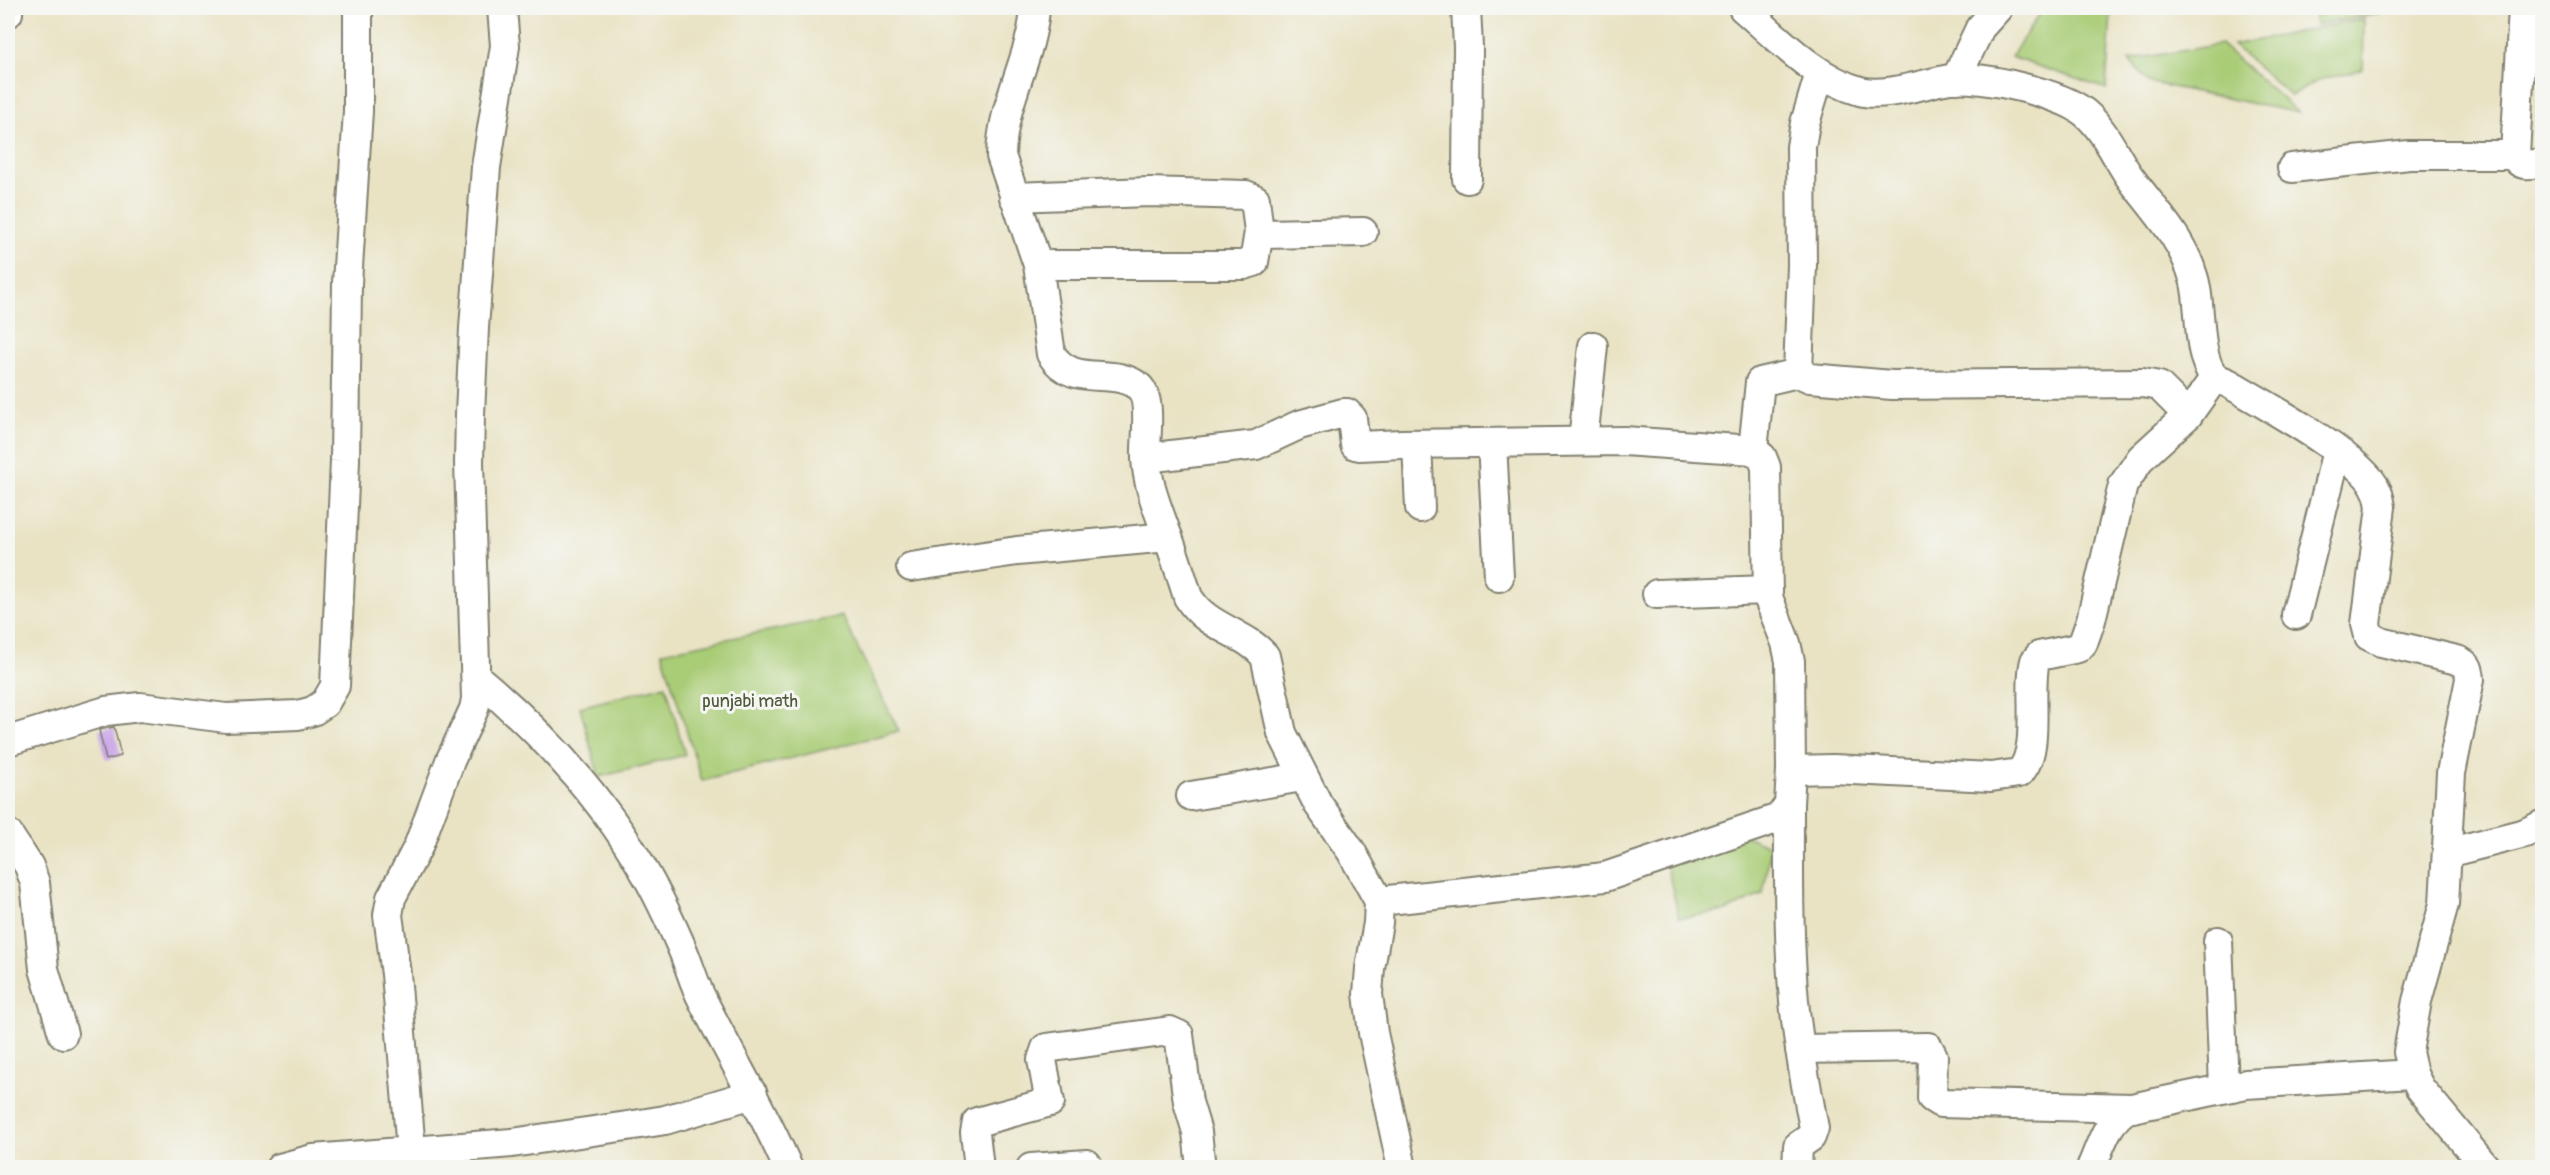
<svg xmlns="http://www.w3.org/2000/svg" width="2550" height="1175" font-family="Pangolin,sans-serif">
<rect width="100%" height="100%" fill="#f6f6f2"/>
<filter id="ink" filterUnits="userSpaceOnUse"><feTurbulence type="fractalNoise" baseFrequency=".0167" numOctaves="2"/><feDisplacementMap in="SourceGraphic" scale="12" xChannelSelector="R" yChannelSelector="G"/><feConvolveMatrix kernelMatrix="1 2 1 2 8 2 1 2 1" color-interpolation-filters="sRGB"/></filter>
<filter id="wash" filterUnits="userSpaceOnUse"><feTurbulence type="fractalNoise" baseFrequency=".008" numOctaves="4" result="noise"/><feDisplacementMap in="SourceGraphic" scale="24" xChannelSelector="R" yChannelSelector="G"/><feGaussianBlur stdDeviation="1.35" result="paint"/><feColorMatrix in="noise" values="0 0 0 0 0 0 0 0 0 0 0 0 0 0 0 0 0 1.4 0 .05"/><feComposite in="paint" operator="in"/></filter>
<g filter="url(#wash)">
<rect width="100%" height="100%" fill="#e9e3c4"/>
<!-- green -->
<g fill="#a9cc76" stroke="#627449" stroke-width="1.5">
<polygon points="2043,8 2101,8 2111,15 2106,89 2011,57"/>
<polygon points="2314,8 2383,8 2378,14 2316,25"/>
<polygon points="2364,19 2363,69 2319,80 2291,96 2233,45"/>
<polygon points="2221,44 2298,113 2148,82 2129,60"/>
<polygon points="842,616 899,731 702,781 662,652"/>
<polygon points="666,685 685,755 599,777 580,707"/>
<polygon points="1746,836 1771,847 1763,894 1726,911 1679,918 1666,862"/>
</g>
<g id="blocks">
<!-- building -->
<polygon fill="#c69fe7" points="114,727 121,756 106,760 99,730"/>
</g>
</g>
<g filter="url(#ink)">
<use href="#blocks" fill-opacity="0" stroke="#828070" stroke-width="1.5"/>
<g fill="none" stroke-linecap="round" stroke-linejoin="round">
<defs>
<g id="minor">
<path d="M1035,8C1032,58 1002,101 1001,156L1038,265L1051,354C1073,389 1112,366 1138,386C1153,398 1145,439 1146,457C1147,483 1157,507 1166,532C1174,553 1181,575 1188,597C1206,628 1243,631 1265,656L1282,733L1318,804L1351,851L1379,901L1378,923L1370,968L1368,994L1373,1033L1402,1168"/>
<polyline points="1466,8 1468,47 1467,179"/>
<path d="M1743,8C1778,38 1814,78 1860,91C1884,98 1925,83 1950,79C1981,75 2061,93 2085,113C2104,129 2115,155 2129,176C2153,209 2183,238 2194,279C2202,305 2196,355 2214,376C2218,380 2225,381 2230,384C2262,403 2363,458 2376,489C2379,494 2380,501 2381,507L2366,624L2369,636L2381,642L2457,660C2468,664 2469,668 2470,679L2451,773L2444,904L2417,1001L2408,1052L2413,1074L2420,1088L2486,1168"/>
<path d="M2523,8L2515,155C2519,168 2531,164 2542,163"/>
<polyline points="8,13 8,8"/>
<polyline points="1820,73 1805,123 1801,147 1802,265 1798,373 1810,378 1892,385 2143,383 2159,386 2188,415"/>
<polyline points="1956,79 1980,28 1998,8"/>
<polyline points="2292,168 2409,155 2515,155"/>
<polyline points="1014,197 1149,192 1246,195 1255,199 1259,232 1263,234 1363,232"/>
<polyline points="1038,265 1244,265 1254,262 1259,232"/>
<polyline points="1583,441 1593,346"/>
<polyline points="1492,443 1499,577"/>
<polyline points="1417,444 1420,508"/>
<polyline points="1753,450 1760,382 1798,373"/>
<polyline points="1146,458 1256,445 1299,425 1343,413 1347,413 1352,418 1355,445 1360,446 1401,444 1624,441 1753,450 1762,457 1766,467 1768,597 1786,643 1790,661 1791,770"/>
<polyline points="911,567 1017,551 1168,537"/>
<polyline points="1657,594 1768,590"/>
<polyline points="2296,615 2337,451"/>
<path d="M476,677C544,734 604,799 647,876C660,899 671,923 681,946C689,964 694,984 703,1001C731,1057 763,1110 788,1168"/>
<polyline points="8,741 106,711 140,707 226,718 298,715 313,711 325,703 335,686 345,461 347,283 358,111 358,8"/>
<polyline points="1191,796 1302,777"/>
<path d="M1789,804C1789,870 1788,936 1794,1001C1798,1044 1806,1086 1814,1128L1811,1137L1798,1146L1797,1168"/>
<polyline points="8,834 29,866 35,883 44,969 63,1034"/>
<polyline points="2447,853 2525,833 2542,825"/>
<path d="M1379,901L1605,877L1779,818L1789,804L1791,770L1833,769L1991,777L2019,773C2042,752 2027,690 2035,661L2039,656L2078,648L2083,643L2091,620L2123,485L2141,458L2188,415L2215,377"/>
<polyline points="2218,941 2224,1087"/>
<polyline points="1800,1049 1928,1047 1933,1056 1932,1098 1940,1103 2132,1108"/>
<polyline points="411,1150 396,974 388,915 391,898 418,847 450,761 474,709 476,699 469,462 470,414 474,328 486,167 505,46 502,8"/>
<polyline points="280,1168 313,1159 512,1143 634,1125 665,1120 753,1094"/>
<polyline points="979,1168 975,1133 977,1122 1050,1102 1042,1060 1046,1048 1170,1031 1179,1035 1188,1102 1197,1132 1201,1168"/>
<polyline points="1031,1168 1087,1164"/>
<path d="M2091,1168C2101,1146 2106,1122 2127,1109L2246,1084L2413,1074"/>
</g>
</defs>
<!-- minor casing -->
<use href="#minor" stroke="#828070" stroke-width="32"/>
<!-- minor -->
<use href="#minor" stroke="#fff" stroke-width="28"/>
</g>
</g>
<g text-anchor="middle" stroke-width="6" stroke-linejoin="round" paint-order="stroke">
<!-- park labels -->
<g font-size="18" fill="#4d5a3c" stroke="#f6f6f2">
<text x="750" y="707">punjabi math</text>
</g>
</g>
<!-- margin -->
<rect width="2550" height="1175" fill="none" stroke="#f6f6f2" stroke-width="30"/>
</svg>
